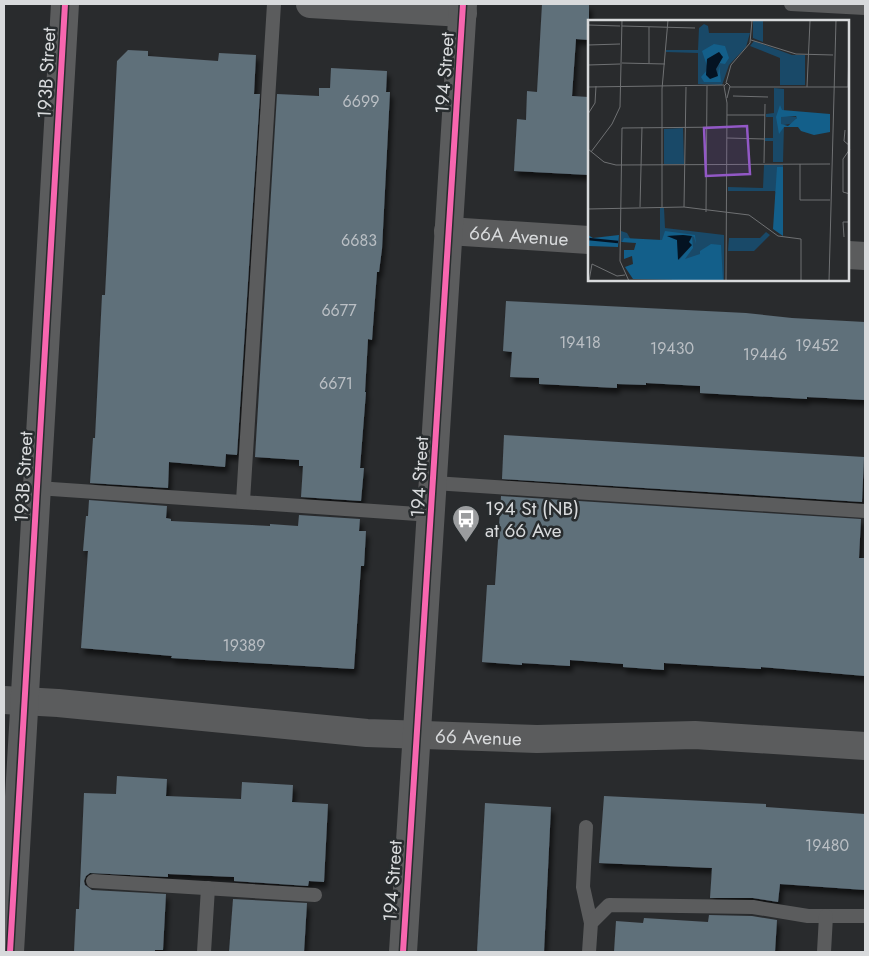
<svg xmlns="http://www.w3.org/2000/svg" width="869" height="956" font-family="Jost,sans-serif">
<defs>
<filter id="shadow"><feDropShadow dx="3" dy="5.5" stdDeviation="2.5" flood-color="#0009"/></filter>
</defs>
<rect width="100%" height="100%" fill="#292b2d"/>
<!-- building -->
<g fill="#5f6f7a" filter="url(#shadow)">
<polygon points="542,4 577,4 589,5 589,40 576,39 572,96 589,97 589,175 514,171 517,119 526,120 527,91 537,92"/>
<polygon points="128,50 148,51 148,56 218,61 219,53 256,55 254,94 260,94 237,455 226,454 225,467 169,462 168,488 90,483 93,438 95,438 102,295 105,295 117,61"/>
<polygon points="331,68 387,71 386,92 390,92 382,249 379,272 377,272 372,340 368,339 365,392 366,392 360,468 364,468 361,501 301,497 303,466 299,466 299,460 255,457 277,94 319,96 319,88 330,88"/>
<polygon points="506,301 746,313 792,318 865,322 865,400 807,397 807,399 700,393 700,386 646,383 646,385 617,384 617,388 539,384 539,378 510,377 512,352 503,351"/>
<polygon points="504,435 864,457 862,502 502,479"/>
<polygon points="501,496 861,519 859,558 865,558 865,676 761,667 761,669 664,663 664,670 623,667 623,664 570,660 570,666 522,663 522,665 482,662 487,585 495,585"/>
<polygon points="89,500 167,506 166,518 171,519 171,521 270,526 270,524 298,526 299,515 360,519 359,531 366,531 364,566 361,566 354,669 171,658 172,656 81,648 88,551 83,551 86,516 88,516"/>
<polygon points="117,776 167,779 166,796 241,799 242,782 293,785 292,802 328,804 324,882 309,881 308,886 234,881 234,877 168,874 168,877 90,873 86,876 84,881 85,885 92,890 166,894 163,950 155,950 155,952 74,952 76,909 79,909 84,793 116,794"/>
<polygon points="604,796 766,804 766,807 865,814 865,890 780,884 778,902 753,898 710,898 712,868 599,863"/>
<polygon points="485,803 551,807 544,952 477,952"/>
<polygon points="233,899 307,903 304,952 229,952"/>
<polygon points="709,915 752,916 777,920 775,952 614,952 616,921 643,923 644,918 708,922"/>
</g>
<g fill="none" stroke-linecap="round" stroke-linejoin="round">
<!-- service -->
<g stroke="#5b5c5d" stroke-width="14">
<polyline points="791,4 865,8"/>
<polyline points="434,483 865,511"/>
<polyline points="37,488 432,515"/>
<polyline points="243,501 274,4"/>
<polyline points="586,827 583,887 591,923"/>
<polyline points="93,881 315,895"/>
<polyline points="204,952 208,888"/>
<polyline points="589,952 591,923 609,905 753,907 808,916 865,916"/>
<polyline points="824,952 826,916"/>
</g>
<!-- minor -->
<g stroke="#5b5c5d" stroke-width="28">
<polyline points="310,4 463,13"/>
<path id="s1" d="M448,231L589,240"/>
<polyline points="848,255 865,256"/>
<path id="s2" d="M4,700L58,703L367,733L537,739L695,735L865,746"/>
<polyline points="10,952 65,4"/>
</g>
<!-- tertiary -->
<polyline stroke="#5b5c5d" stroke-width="28" points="403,952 463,4"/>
<defs>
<g id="cycleway">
<polyline points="10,952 65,4"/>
<polyline points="403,952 463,4"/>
</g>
</defs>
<!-- cycleway casing -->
<use href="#cycleway" stroke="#282c2e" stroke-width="9"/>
<!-- cycleway -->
<use href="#cycleway" stroke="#f766af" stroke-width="6"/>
</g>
<!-- icons -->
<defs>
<symbol id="bus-pin" viewBox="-11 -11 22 30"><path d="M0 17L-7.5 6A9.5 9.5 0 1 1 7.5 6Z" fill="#9b9d9f" stroke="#282c2e"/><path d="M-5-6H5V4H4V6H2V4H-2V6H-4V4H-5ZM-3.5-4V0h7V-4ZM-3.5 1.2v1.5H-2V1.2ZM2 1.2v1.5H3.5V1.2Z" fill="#fff"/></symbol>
</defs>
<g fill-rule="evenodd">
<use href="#bus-pin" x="450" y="503" width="32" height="43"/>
</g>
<g text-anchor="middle" stroke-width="5" stroke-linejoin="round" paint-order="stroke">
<!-- number labels -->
<g font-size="16" fill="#babfc4">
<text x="361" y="107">6699</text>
<text x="359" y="246">6683</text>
<text x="339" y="316">6677</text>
<text x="580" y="348">19418</text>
<text x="817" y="351">19452</text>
<text x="672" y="354">19430</text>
<text x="765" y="360">19446</text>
<text x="336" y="389">6671</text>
<text x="244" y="651">19389</text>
<text x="827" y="851">19480</text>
</g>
<!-- street labels -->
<g font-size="19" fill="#d8dadc" stroke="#282c2e">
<text transform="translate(46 73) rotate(-87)" y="7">193B Street</text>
<text transform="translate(444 73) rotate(-86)" y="7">194 Street</text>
<text dy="7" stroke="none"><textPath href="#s1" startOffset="71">66A Avenue</textPath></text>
<text transform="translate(23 477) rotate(-87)" y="7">193B Street</text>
<text transform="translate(419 477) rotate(-87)" y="7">194 Street</text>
<text dy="7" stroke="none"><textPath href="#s2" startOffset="476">66 Avenue</textPath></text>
<text transform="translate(392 881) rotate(-86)" y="7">194 Street</text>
</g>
<!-- poi labels -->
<g font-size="19" fill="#d8dadc" stroke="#282c2e" text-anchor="start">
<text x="485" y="515">194 St (NB)<tspan x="485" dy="22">at 66 Ave</tspan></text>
</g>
</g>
<!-- overview -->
<g transform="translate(588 20)">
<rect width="261" height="261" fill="#292b2d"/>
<path d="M165,0H175V22L165,18ZM116,4L120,6L121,13H162L158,27L141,45L134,65L110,64V33L78,32V30H110L111,8ZM166,21L204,35H217V65H192V38L162,26ZM186,68L196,69V96L209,97L207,103L196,105L195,142H185V121H177V118H185V97H178V94L186,93ZM95,108L96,144H76V109ZM176,145H195V169L187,172L189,182L188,187L187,171H140V167L175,168ZM72,188H76L77,208L136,215V261L84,260V223L33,222V211L39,213L43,220H72ZM178,212L182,215L166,231H140L141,218H172Z" fill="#194968"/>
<path d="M126,24L137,26L141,38L137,44L131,43L133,62H116L113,57L120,49L114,31ZM131,32L133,34L130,55L120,52L119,39ZM192,85L194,90L242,94V112L226,115L213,111L210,107H196L191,114L188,97ZM193,97L208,96L209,98L200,106L193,104ZM189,147H195V216L185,209ZM77,211L107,215L108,224L106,217L104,216L105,228L97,239L112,234V231L123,224L133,225L135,261L45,259L37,247L45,244L44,236L36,239V230H46L48,223L34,222L36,218L74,220ZM95,215L104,217L102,221L94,222V230L95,223L102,227L91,240L89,220L79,216ZM0,215L5,218L31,215L30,227L1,226Z" fill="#135f8a" fill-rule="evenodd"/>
<path d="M131,32L135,37L128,49L130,56L122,59L118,55L119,39ZM95,215L104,216L101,222L104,225L90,240L89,220L79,216Z" fill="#041322"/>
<path fill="none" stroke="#041322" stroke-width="2.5" d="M0,219L30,222"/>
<path fill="none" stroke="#6f7173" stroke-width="1" d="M0,5L32,6M34,6L107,8M163,20L208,34L245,35M0,25L32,24M34,43L77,44M61,43V7M0,45L32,44M138,63L143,45L162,23L164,0M0,67L136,65M142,67H262M219,67L222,1M260,67L261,26M145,76L180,77M0,94L7,83L8,66M139,95H177M257,110L256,121L262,126M139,118L176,119M0,129L16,142L28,145L242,144M262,129L255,139V172L262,174M3,132L24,104L32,87L34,0M176,143L177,84M212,144V180H242M52,187L54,107M74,187V69L80,0M96,187L98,67M0,189L96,187L161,195L190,216L213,219V261M118,192L119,66M256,217L255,202H262M1,261L4,244L29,256L37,255M41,261L32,241L34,108L139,107M138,261L139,83L136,66L139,63L142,66L139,78M241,261L248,0"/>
<path fill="#9258c6" fill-opacity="0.15" stroke="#9258c6" stroke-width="2.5" d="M159,106L162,154L118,156L116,108Z"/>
<rect width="261" height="261" fill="none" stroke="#d8dadc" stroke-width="2.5"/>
</g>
<!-- border -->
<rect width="869" height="956" fill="none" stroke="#d8dadc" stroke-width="10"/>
</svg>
